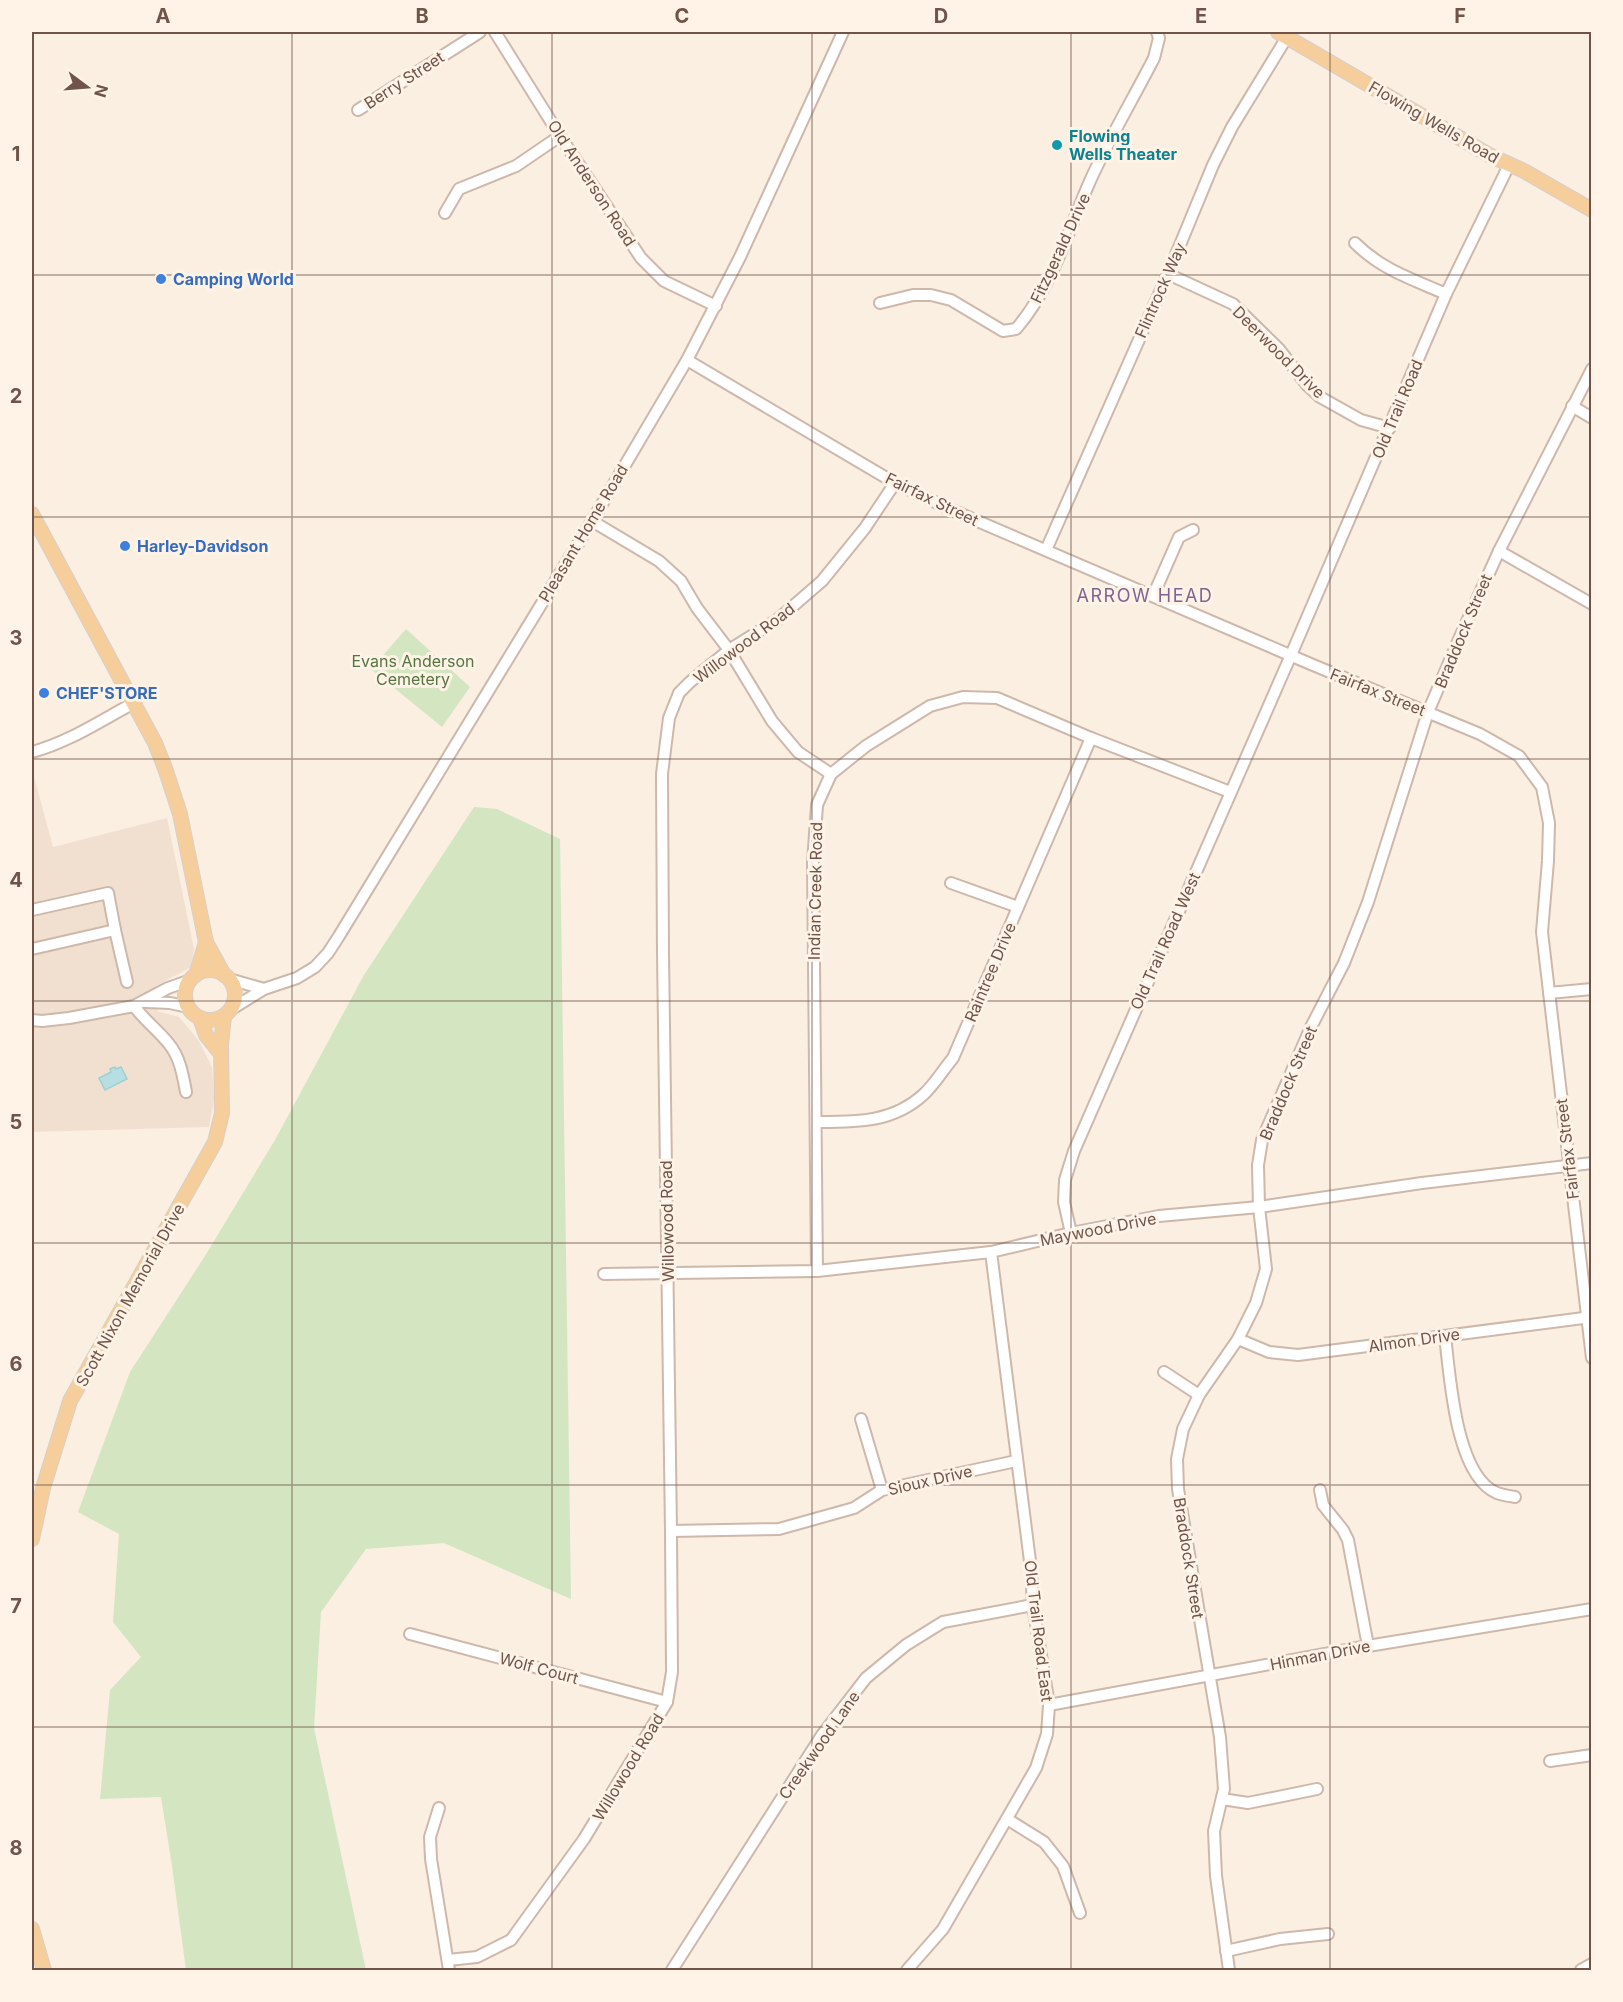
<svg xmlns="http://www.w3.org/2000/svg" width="1623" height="2002" font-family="Inter,sans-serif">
<rect width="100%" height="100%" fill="#faefe1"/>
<!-- residential -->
<polygon fill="#f1e0d0" points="32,769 53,847 167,818 194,949 191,967 156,986 157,1011 179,1017 199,1041 212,1067 214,1100 209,1127 32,1132"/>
<!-- green -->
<g fill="#d3e6c1">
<polygon points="406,629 470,687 442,727 371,669"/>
<polygon points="474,807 497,809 560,839 571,1599 444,1543 366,1549 321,1612 314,1728 366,1970 186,1970 172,1866 161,1797 100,1799 110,1690 141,1657 113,1622 119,1534 78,1512 130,1372 205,1256 275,1140 364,975"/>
</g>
<!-- water -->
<polygon fill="#b7dfe2" stroke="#9ecfd3" stroke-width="1.5" points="115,1067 116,1069 121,1067 127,1079 105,1090 99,1078 111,1072 110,1069"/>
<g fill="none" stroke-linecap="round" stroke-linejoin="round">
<defs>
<g id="minor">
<polyline points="495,32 560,136 641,258 664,281 716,306"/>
<polyline points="358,110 480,32"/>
<polyline points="445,213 459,189 516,166 560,136"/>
<path d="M1355,243C1382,270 1412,279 1446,294"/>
<polyline points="1168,274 1233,304 1279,349 1307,385 1320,397 1361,420 1390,428"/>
<path d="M880,303L913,295H931L951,300L1003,331L1016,329C1051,289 1069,229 1090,181C1109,139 1133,99 1154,58L1159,38L1157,32"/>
<polyline points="687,360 895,483 954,511 1313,665 1480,734 1519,756 1542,787 1549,823 1548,861 1542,932 1592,1358"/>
<polyline points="1572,406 1592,418"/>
<polyline points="592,521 659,561 681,581 697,608 729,650 772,721 798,752 831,774"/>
<polyline points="1046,550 1168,274 1213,165 1232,127 1287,37"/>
<polyline points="1499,551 1592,604"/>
<polyline points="1153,596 1179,537 1193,530"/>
<path d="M32,752C67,743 100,721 132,704"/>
<polyline points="951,883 1018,907"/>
<polyline points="32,910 108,893 115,930 32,949"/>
<polyline points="115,930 127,982"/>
<polyline points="229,979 264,989"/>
<polyline points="1549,993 1592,989"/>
<polyline points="146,1002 170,1003 188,1007"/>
<path d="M134,1006C144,1020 158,1030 169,1044C180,1057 183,1076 186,1092"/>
<polyline points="230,1010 264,989 297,978 315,967 328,953 339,936 592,521 687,360 740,257 843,32"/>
<polyline points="32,1020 42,1021 69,1018 134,1006 168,988 191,980"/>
<path d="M816,1122C856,1122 892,1123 923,1095C934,1085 943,1070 953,1058L1091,738"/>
<polyline points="1071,1233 1064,1202 1065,1180 1074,1151 1291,655 1446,294 1509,165"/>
<polyline points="817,1271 813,863 817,805 831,774 866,746 930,706 963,697 997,698 1091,738 1230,792"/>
<polyline points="604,1274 817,1271 991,1252 1071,1233 1159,1216 1259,1207 1422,1183 1592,1163"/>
<path d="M1445,1336C1450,1375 1455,1476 1497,1493C1502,1495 1509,1496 1515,1497"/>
<polyline points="1238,1339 1269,1352 1298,1355 1591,1317"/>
<polyline points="1164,1372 1199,1395"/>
<polyline points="861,1419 882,1490"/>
<polyline points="1320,1490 1323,1505 1343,1530 1348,1540 1368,1646"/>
<polyline points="671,1531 779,1529 854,1508 882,1490 1016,1461"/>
<polyline points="410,1634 667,1702"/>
<polyline points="1049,1705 1368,1646 1592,1609"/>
<polyline points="1550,1761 1592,1755"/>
<polyline points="1222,1799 1248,1803 1317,1789"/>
<polyline points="439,1808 430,1837 431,1859 449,1970"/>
<polyline points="1007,1819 1044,1842 1063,1866 1080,1913"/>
<polyline points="1226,1951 1280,1939 1328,1934"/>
<polyline points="448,1960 477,1957 511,1940 584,1839 667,1702 672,1672 671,1531 663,953 662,774 669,718 679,693 690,682 729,650 777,620 822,581 865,528 895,483"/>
<polyline points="672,1970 822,1735 866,1678 906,1645 943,1622 1033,1605"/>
<polyline points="907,1970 943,1929 1036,1768 1047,1734 1049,1705 1033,1605 1031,1569 991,1252"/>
<polyline points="1229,1970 1216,1876 1214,1831 1224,1789 1220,1737 1178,1489 1177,1459 1183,1429 1199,1395 1238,1339 1256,1303 1266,1269 1259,1207 1258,1165 1262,1140 1311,1027 1344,963 1368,902 1428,712 1460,637 1499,551 1592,369"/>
<polyline points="1581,1970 1592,1964"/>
</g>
<g id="major">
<polyline points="1278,32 1489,155 1524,171 1592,210"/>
<polyline points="32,514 155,743 165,768 180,814 206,942 224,975"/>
<circle cx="210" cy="995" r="25"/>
<polyline points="196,975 206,942"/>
<polyline points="200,1018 206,1035 221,1054"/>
<polyline points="32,1539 43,1488 70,1401 215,1142 222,1113 221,1045 224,1016"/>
<polyline points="32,1929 44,1970"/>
</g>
</defs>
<!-- minor casing -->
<use href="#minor" stroke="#cdb8ab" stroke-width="14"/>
<!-- major casing -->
<use href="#major" stroke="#d7cfcc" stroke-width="16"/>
<!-- minor -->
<use href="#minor" stroke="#fff" stroke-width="10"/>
<!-- major -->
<use href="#major" stroke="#f6ce9c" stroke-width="14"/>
</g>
<!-- grid -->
<path fill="none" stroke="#70544a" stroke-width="1.5" stroke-opacity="0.55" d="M292,32V1970M552,32V1970M812,32V1970M1071,32V1970M1330,32V1970M32,275H1592M32,517H1592M32,759H1592M32,1001H1592M32,1243H1592M32,1485H1592M32,1727H1592"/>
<!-- markers -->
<circle fill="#0f9aa8" stroke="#fef3e6" stroke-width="2" cx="1057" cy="145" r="6"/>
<g fill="#3f7fe0" stroke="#fef3e6" stroke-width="2">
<circle cx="161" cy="279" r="6"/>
<circle cx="125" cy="546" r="6"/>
<circle cx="44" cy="693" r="6"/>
</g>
<g text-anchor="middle" stroke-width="6" stroke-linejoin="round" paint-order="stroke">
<!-- street labels -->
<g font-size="16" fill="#70544a" stroke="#fef3e6">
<text transform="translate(404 80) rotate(-33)" y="6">Berry Street</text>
<text transform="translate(1434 122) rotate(30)" y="6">Flowing Wells Road</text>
<text transform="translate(592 183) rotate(57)" y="6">Old Anderson Road</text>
<text transform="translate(1060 248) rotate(-65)" y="6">Fitzgerald Drive</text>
<text transform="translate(1160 290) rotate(-66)" y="6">Flintrock Way</text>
<text transform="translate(1279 352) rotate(45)" y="6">Deerwood Drive</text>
<text transform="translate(1397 409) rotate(-67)" y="6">Old Trail Road</text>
<text transform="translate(932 499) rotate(26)" y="6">Fairfax Street</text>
<text transform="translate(583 533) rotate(-59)" y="6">Pleasant Home Road</text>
<text transform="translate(1463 631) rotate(-67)" y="6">Braddock Street</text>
<text transform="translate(744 643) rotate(-37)" y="6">Willowood Road</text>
<text transform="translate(1378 692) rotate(22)" y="6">Fairfax Street</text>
<text transform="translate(815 891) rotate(-89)" y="6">Indian Creek Road</text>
<text transform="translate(1165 941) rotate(-66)" y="6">Old Trail Road West</text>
<text transform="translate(990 972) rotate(-67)" y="6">Raintree Drive</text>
<text transform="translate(1288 1083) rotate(-67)" y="6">Braddock Street</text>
<text transform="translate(1567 1149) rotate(-97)" y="6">Fairfax Street</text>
<text transform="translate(667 1221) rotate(-91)" y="6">Willowood Road</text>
<text transform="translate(1098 1229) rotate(-11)" y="6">Maywood Drive</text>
<text transform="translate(130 1295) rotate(-61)" y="6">Scott Nixon Memorial Drive</text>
<text transform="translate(1414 1340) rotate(-8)" y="6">Almon Drive</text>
<text transform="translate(930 1480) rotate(-13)" y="6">Sioux Drive</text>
<text transform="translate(1189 1558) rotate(81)" y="6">Braddock Street</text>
<text transform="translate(1039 1631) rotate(83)" y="6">Old Trail Road East</text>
<text transform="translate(1320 1655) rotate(-11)" y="6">Hinman Drive</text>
<text transform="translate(539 1668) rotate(15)" y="6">Wolf Court</text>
<text transform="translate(819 1745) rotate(-55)" y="6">Creekwood Lane</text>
<text transform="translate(628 1767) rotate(-59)" y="6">Willowood Road</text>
</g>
<!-- culture labels -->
<g font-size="16" font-weight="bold" fill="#0d838f" stroke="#fef3e6" text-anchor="start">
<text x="1069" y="142">Flowing<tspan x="1069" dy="18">Wells Theater</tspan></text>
</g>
<!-- shop labels -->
<g font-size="16" font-weight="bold" fill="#366cbe" stroke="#fef3e6" text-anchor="start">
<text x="173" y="285">Camping World</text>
<text x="137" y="552">Harley-Davidson</text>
<text x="56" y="699">CHEF'STORE</text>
</g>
<!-- park labels -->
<g font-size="16" fill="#557542" stroke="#fef3e6">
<text x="413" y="667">Evans Anderson<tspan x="413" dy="18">Cemetery</tspan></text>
</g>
<!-- neighbourhood labels -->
<g font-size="18" letter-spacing="1.5" fill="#806593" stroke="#fef3e6">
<text x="1145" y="602">ARROW HEAD</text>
</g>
</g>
<!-- border -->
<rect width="1623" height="2002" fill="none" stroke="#fef3e6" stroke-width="66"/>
<!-- north arrow -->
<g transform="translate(87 87) rotate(106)" stroke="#fef3e6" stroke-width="4.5" paint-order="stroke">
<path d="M0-4.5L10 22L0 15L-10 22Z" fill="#70544a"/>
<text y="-9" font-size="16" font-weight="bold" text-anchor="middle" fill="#70544a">N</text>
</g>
<rect x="33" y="33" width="1557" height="1936" fill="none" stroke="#70544a" stroke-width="2"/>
<g font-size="20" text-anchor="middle" font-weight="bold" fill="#70544a">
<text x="163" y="23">A</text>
<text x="422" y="23">B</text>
<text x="682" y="23">C</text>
<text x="941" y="23">D</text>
<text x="1201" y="23">E</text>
<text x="1460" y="23">F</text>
<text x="16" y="161">1</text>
<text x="16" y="403">2</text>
<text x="16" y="645">3</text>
<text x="16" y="887">4</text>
<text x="16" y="1129">5</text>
<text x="16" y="1371">6</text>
<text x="16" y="1613">7</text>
<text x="16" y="1855">8</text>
</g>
</svg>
